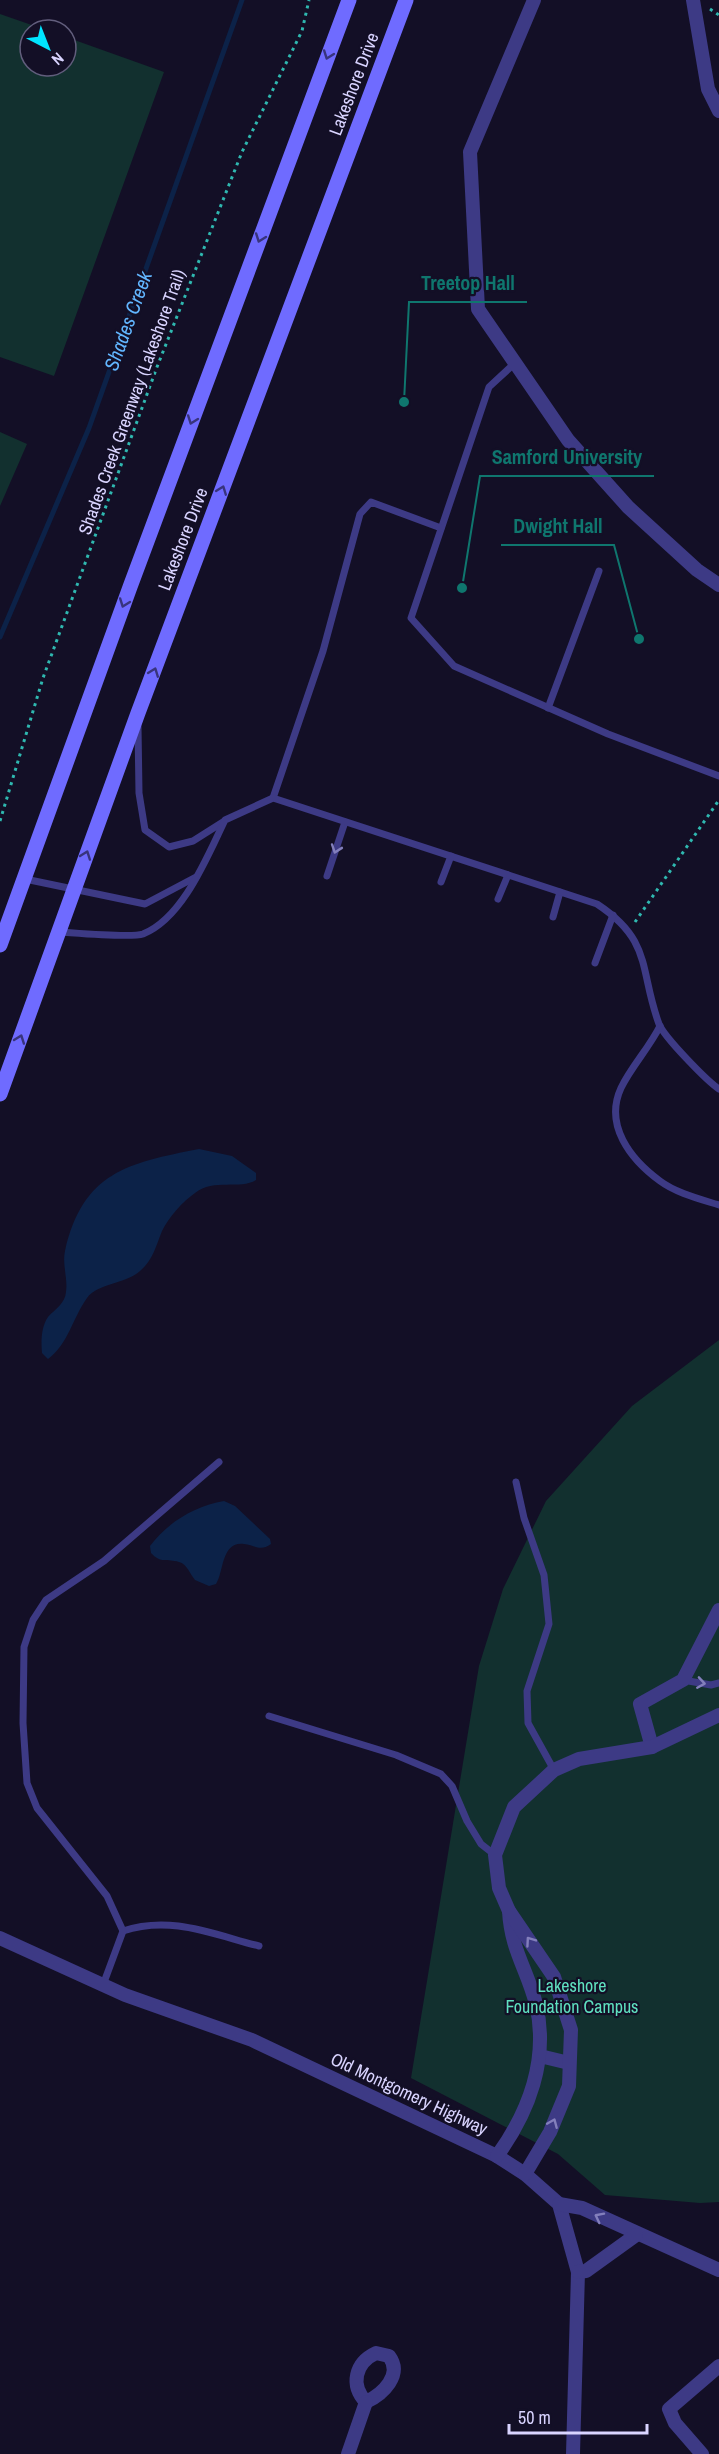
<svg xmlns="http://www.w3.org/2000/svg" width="719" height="2454" font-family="'Archivo Narrow',sans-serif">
<rect width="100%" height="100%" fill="#130f26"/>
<!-- green -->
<g fill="#12302f">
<polygon points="0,14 46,30 30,30 30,66 66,66 66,37 164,72 54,376 0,357"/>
<polygon points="0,432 27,444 0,506"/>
<polygon points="719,1340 719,2202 700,2203 605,2195 558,2154 411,2078 479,1666 503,1589 546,1501 632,1406"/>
</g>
<!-- water -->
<g fill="#0c2248">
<path d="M199,1149L232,1156L256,1173V1180C240,1190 214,1178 195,1193C182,1202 169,1217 162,1231C156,1246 153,1260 140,1271C126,1284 98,1283 87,1298C72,1319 69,1343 48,1359L42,1353C41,1342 41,1327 48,1317C55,1309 65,1304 66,1292C68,1278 62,1265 65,1251C83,1172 128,1163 199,1149Z"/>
<path d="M224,1501L235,1506L270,1539L271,1544C260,1552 255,1545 244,1544C221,1541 224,1572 216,1584L209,1586L195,1580C190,1574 187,1564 179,1562C167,1558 161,1564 151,1553L150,1546C168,1522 195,1506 224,1501Z"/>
</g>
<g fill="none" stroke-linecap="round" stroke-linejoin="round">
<!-- stream -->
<polyline stroke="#0c2248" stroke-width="5" points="0,637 89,428 242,0"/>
<!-- path -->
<g stroke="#2fb8b0" stroke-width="3" stroke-dasharray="3 4.5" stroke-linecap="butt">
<polyline points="710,9 719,15"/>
<polyline points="0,821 43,678 157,367 242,152 302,31 309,0"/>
<polyline points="635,922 719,800"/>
</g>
<!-- lane -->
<g stroke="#3d3a85" stroke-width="7">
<polyline points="515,363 489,387 411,618 454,666 608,734 719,776"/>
<polyline points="548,708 599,571"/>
<polyline points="138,727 139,793 145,830 169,847 193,841 223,822"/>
<polyline points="273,798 323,651 360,514 371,502 441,528"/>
<polyline points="327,876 345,822"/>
<polyline points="25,879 145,904 196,877"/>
<polyline points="441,882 451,856"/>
<polyline points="498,899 508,875"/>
<polyline points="553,917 560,892"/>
<path d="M60,932C76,933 131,938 143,934C183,918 207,857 225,820L273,798L597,904C653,941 639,970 659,1024C664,1037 707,1081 719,1089"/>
<polyline points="595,963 613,915"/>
<path d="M660,1026C649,1048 631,1067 621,1088C604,1125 630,1159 660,1181C676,1193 700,1199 719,1205"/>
<polyline points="516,1482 524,1518 544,1575 549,1624 527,1691 528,1723 554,1770"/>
<polyline points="683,1680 711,1685 719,1683"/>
<polyline points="269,1716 396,1755 441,1774 452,1786 467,1821 481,1844 495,1855"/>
<path d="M123,1931C170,1915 212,1934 259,1946"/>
<polyline points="103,1985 123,1931 107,1896 37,1808 27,1783 23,1723 24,1647 33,1620 46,1600 104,1561 219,1462"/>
</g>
<!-- street -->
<g stroke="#3d3a85" stroke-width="14">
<polyline points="534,0 470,152 478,309 568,440 628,507 697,570 719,585"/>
<polyline points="693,0 708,89 719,111"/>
<polyline points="652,1747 640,1704 683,1680 719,1610"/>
<polyline points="0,1938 125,1995 252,2040 497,2156 525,2174 559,2204 578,2272 573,2454"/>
<polyline points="540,2056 569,2063"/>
<path d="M497,2156C529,2112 549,2059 536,2004C527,1969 511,1950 509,1911"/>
<polyline points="525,2174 550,2132 569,2086 571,2030 554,1977 509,1911 499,1888 495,1855 514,1807 554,1770 579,1759 652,1747 719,1715"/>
<polyline points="559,2204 582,2208 719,2270"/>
<polyline points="578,2272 586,2271 636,2235"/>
<path d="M376,2353L389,2356C403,2375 383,2394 366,2402C350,2385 355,2363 376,2353Z"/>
<polyline points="348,2454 366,2402"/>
<polyline points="702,2454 675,2423 669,2409 719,2366"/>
</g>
<!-- secondary -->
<g stroke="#6f6bff" stroke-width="15">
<polyline points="0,945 130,587 349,0"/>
<polyline points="0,1094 138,713 406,0"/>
</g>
</g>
<!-- one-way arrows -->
<defs><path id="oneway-chevron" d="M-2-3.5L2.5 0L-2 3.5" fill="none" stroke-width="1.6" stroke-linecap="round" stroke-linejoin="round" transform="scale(1.5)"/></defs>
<g stroke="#38347d">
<use href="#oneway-chevron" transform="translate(328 55) rotate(110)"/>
<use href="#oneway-chevron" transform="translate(260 238) rotate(110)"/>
<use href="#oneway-chevron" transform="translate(192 420) rotate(110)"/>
<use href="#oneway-chevron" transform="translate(222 490) rotate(-69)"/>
<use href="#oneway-chevron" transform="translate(124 603) rotate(110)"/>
<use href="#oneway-chevron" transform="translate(154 672) rotate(-69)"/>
<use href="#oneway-chevron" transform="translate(86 855) rotate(-70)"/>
<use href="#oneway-chevron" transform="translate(20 1039) rotate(-70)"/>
</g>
<g stroke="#837fbc">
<use href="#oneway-chevron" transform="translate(336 849) rotate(109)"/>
<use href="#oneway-chevron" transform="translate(701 1683) rotate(9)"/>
<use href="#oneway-chevron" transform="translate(530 1941) rotate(-125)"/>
<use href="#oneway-chevron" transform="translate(553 2123) rotate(-67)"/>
<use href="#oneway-chevron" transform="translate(599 2217) rotate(-153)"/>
</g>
<g text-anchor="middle" stroke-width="4.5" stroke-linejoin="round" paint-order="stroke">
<!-- street labels -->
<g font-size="18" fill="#d9d4ff" stroke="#130f26">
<text transform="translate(354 84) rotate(-69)" y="6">Lakeshore Drive</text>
<text transform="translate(132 402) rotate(-70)" y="6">Shades Creek Greenway (Lakeshore Trail)</text>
<text transform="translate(183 539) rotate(-69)" y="6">Lakeshore Drive</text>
<text transform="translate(409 2094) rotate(25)" y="6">Old Montgomery Highway</text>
</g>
<!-- park labels -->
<g font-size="18" fill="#5fe0c0" stroke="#130f26">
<text x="572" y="1992">Lakeshore<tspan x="572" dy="21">Foundation Campus</tspan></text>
</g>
<!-- water labels -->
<g font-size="20" font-style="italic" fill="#62b6ff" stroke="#130f26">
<text transform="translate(128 321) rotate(-70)" y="7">Shades Creek</text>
</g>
</g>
<!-- callouts -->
<path fill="none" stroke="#0f766e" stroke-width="2" d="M404 402L409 302H527M462 588L480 476H654M639 639L614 545H501"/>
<g fill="#0f766e" stroke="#130f26" stroke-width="2">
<circle cx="404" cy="402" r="6"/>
<circle cx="462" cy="588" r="6"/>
<circle cx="639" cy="639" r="6"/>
</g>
<g font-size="20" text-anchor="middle" font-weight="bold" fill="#0f766e" stroke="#130f26" stroke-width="4.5" stroke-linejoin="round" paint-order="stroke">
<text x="468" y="290">Treetop Hall</text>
<text x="567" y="464">Samford University</text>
<text x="558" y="533">Dwight Hall</text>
</g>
<!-- north arrow -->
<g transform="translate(48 48) rotate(138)"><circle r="28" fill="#130f26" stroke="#625e7d" stroke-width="1.5"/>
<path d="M0-4.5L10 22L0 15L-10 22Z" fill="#00e5ff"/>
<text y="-9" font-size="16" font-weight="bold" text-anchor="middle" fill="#d9d4ff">N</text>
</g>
<!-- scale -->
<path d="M509 2424v9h138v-9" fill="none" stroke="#d9d4ff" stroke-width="3"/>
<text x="518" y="2424" font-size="18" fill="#d9d4ff" stroke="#130f26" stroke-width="4.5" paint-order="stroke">50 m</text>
</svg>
